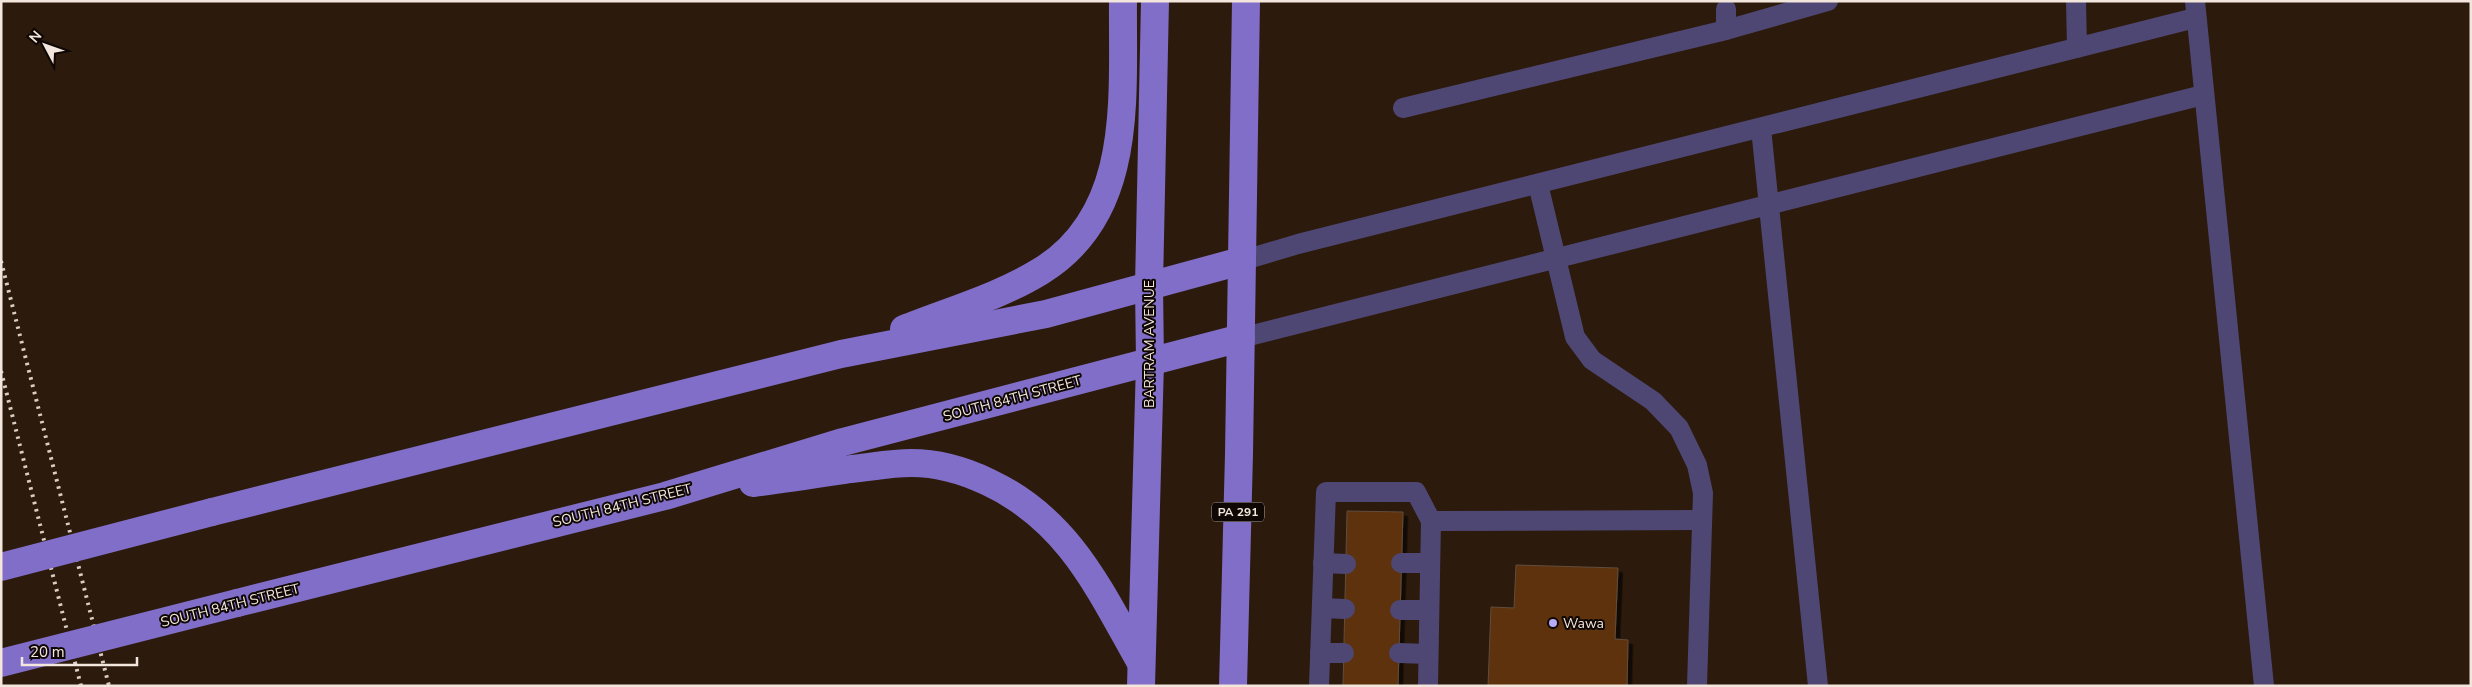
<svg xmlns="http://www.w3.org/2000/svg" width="2472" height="687" font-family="'Nunito Sans',sans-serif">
<defs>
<filter id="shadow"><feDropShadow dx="4.5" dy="4.5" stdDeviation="0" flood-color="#0009"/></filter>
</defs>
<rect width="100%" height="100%" fill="#2c1a0c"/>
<!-- building -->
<g fill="#5d320a" stroke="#624d3e" filter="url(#shadow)">
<polygon points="1347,511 1403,512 1398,686 1343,686"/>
<polygon points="1516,565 1618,568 1615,639 1628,640 1627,686 1488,686 1491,607 1514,608"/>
</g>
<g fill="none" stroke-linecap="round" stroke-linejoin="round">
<!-- lane -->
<g stroke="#4f4773" stroke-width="20">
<polyline points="2076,1 2077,48"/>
<polyline points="2195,1 2264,686"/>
<polyline points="1726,30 1726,9"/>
<polyline points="1403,108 1726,30 1828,1"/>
<polyline points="1761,128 1818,686"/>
<polyline points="1538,184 1575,337 1592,360 1653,401 1679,428 1697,465 1703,493 1697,686"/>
<polyline points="1241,261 1298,244 2195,18"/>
<polyline points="1241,338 2203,95"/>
<polyline points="1431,521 1702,520"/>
<polyline points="1323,563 1346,564"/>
<polyline points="1401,563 1430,563"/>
<polyline points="1322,608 1345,609"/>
<polyline points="1400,610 1429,610"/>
<polyline points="1320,653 1344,653"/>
<polyline points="1399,653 1428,654"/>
<polyline points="1319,686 1326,492 1416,492 1431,521 1428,686"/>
</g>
<!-- primary -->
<g stroke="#806ec8" stroke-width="28">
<path d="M904,329C949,311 999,297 1041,271C1135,213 1122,97 1123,1"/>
<path d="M753,483C786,479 818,474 851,469C871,467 891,463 911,463C938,463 963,470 988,482C1069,520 1099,589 1141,663"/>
<polyline points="212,512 841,354 1046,314 1241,261"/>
<polyline points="237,603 665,496 843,442 1241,338"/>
<polyline points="1141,686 1150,362 1149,286 1155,1"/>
<polyline points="1233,686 1239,454 1246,1"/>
</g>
<!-- rail -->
<g stroke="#dacdc3" stroke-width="4" stroke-dasharray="2.5 5" stroke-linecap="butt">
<polyline points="1,261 109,686"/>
<polyline points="1,371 81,686"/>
</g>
<!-- primary-bridge -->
<g stroke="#806ec8" stroke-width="28">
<polyline points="1,567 212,512"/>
<polyline points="1,663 237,603"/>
</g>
</g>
<!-- markers -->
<circle fill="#b8abf7" stroke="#0e0703" stroke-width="2" cx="1553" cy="623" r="5"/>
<g text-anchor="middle" stroke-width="4" stroke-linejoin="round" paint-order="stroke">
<!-- shield labels -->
<rect fill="#0e0703" stroke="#aea39c" stroke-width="1" x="1212" y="502.5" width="52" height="19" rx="4"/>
<g font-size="12" font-weight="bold" fill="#f3e6dd">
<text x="1238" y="516">PA 291</text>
</g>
<!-- street labels -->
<g font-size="14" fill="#f3e6dd" stroke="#0e0703">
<text transform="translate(1149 344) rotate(-90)" y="5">BARTRAM AVENUE</text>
<text transform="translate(1012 398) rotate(-15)" y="5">SOUTH 84TH STREET</text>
<text transform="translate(622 505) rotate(-14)" y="5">SOUTH 84TH STREET</text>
<text transform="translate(230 605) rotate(-14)" y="5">SOUTH 84TH STREET</text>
</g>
<!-- poi labels -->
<g font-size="14" fill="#f3e6dd" stroke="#0e0703" text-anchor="start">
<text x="1563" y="628">Wawa</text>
</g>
</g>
<!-- border -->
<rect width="2472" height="687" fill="none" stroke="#f3e6dd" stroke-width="5"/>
<!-- north arrow -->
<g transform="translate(45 45) rotate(311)" stroke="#0e0703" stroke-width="4" paint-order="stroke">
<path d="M0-4L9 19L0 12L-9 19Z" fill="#f3e6dd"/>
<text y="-8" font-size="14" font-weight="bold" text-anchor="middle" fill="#f3e6dd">N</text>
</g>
<!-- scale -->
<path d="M22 657v8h115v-8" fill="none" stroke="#f3e6dd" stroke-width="2.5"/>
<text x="30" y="657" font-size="15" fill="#f3e6dd" stroke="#0e0703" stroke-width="4" paint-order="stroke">20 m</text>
</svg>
